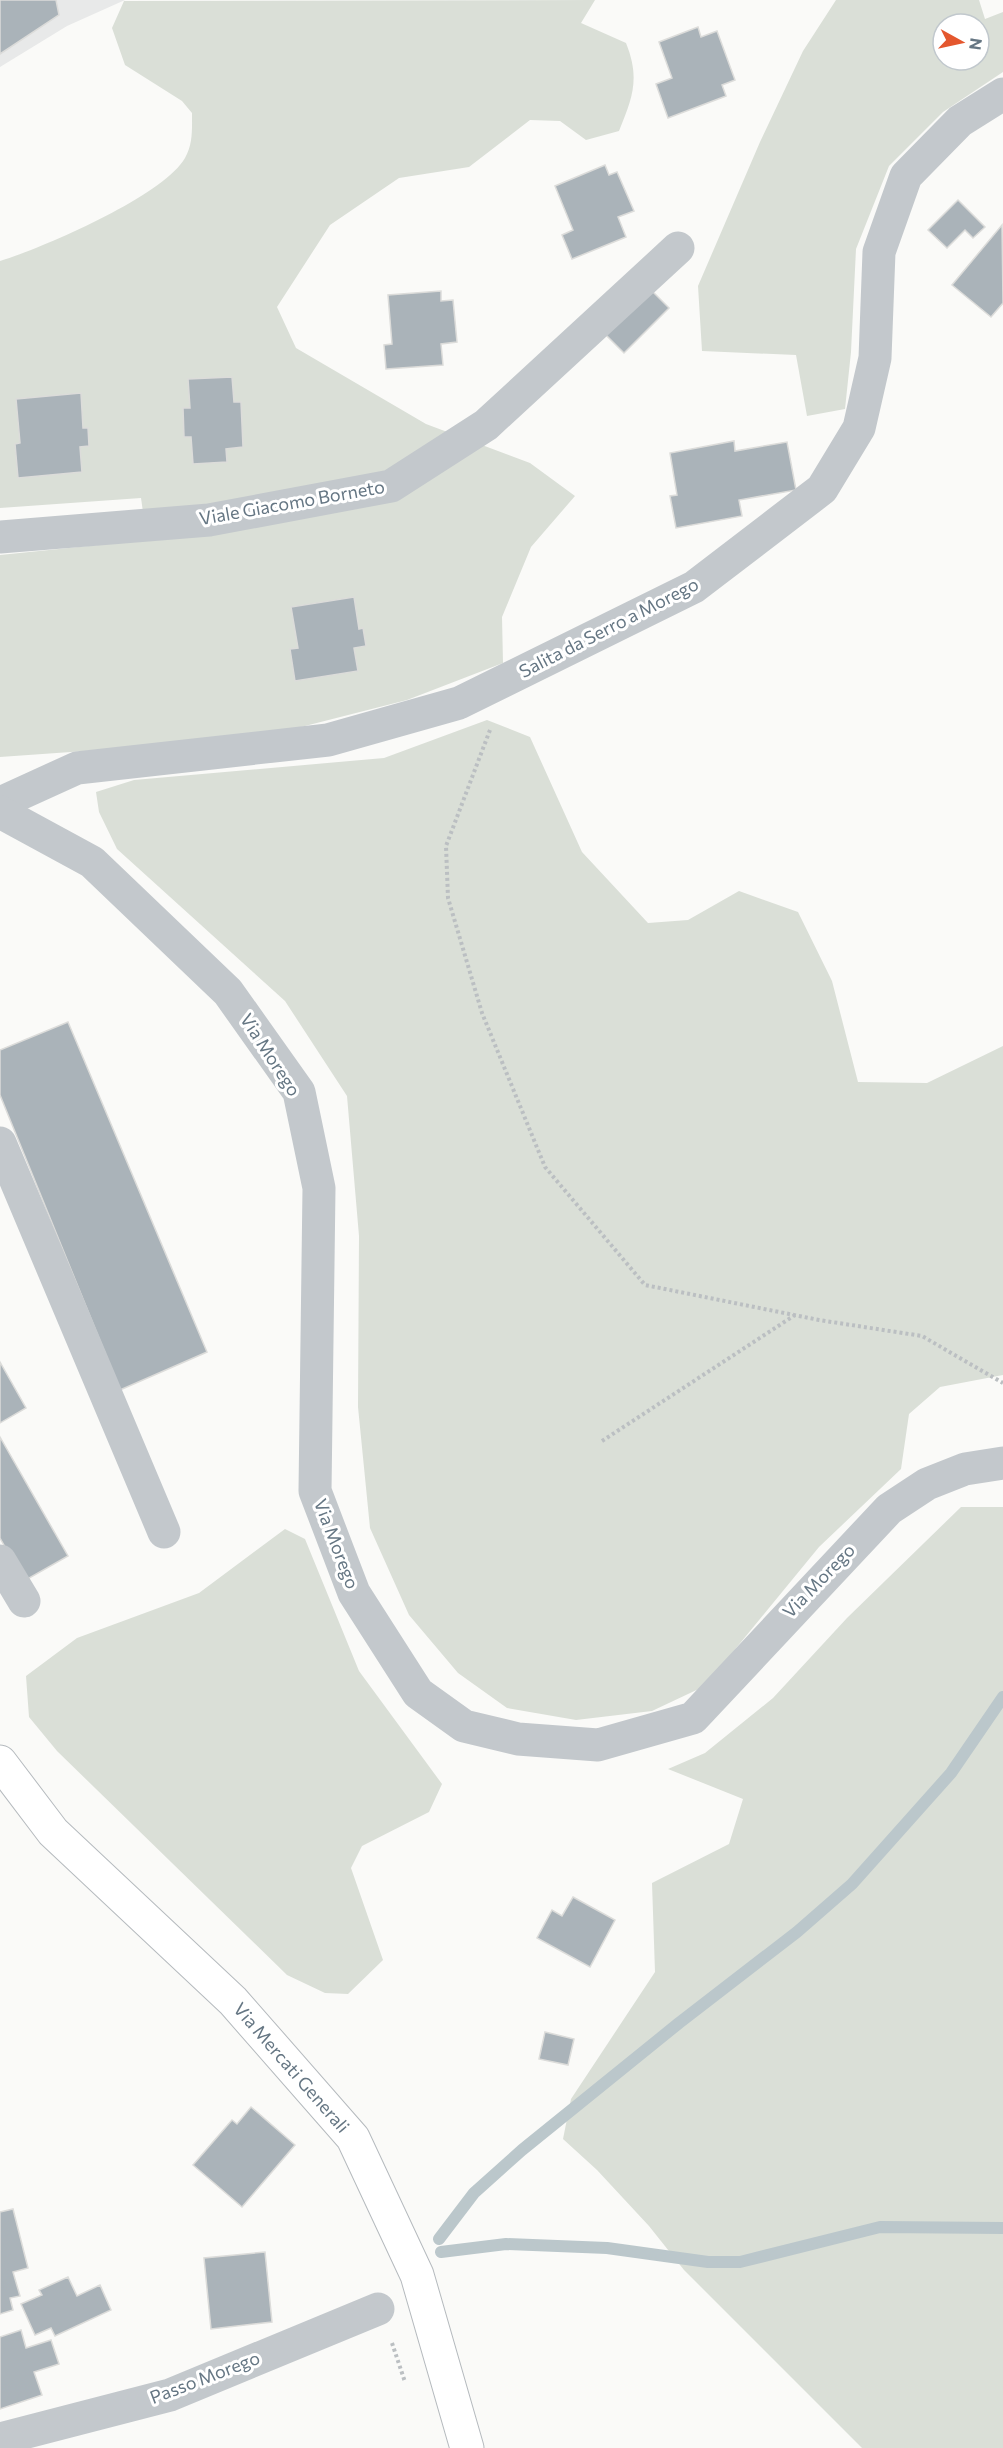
<svg xmlns="http://www.w3.org/2000/svg" width="1003" height="2448" font-family="Commissioner,sans-serif">
<rect width="100%" height="100%" fill="#fafaf8"/>
<!-- built -->
<polygon fill="#e8e9e9" points="0,0 125,0 67,26 0,67"/>
<!-- green -->
<g fill="#dadfd7" fill-rule="evenodd">
<path d="M595,0L581,23L626,43C640,78 633,97 619,131L586,140L560,121L530,120L469,167L399,178L330,225L277,307L296,348L426,424L530,463L575,496L531,547L502,617L503,663L407,700L301,727L184,744L0,757V555L147,540L141,498L0,508V261C43,248 163,196 185,158C193,144 192,130 192,113L182,101L125,65L112,28L124,1Z"/>
<path d="M836,0H979L985,19L1003,12V72L943,112L889,166L856,249L851,352L845,409L807,416L796,355L702,351L698,286L760,142L803,51ZM943,24H979V60H943Z"/>
<polygon points="487,720 530,737 582,852 648,923 688,920 739,891 798,912 832,981 858,1082 927,1083 1003,1046 1003,1375 940,1387 909,1414 901,1469 819,1547 705,1686 652,1711 576,1720 507,1708 458,1673 409,1615 370,1528 358,1407 359,1236 347,1096 285,1001 117,849 99,812 96,792 134,780 384,758"/>
<polygon points="961,1507 1003,1507 1003,2448 862,2448 684,2270 649,2226 597,2170 563,2139 571,2099 655,1972 652,1883 729,1844 743,1799 668,1769 705,1753 773,1698 847,1618"/>
<polygon points="285,1529 305,1539 359,1671 442,1784 429,1812 362,1846 351,1868 383,1960 348,1994 325,1993 287,1975 57,1751 29,1717 26,1676 77,1638 199,1593"/>
</g>
<g fill="none" stroke-linecap="round" stroke-linejoin="round">
<!-- stream -->
<g stroke="#bbc7cb" stroke-width="12">
<polyline points="439,2239 474,2193 522,2150 679,2023 797,1932 852,1884 951,1773 1003,1697"/>
<polyline points="441,2252 506,2244 607,2248 708,2262 740,2262 880,2227 1003,2228"/>
</g>
</g>
<!-- building -->
<g fill="#aab3b9" stroke="#dcdcda" stroke-width="1.5">
<polygon points="0,0 56,0 59,15 0,54"/>
<polygon points="698,27 701,37 717,31 735,80 722,85 726,96 668,118 656,84 672,78 659,42"/>
<polygon points="605,165 609,175 617,172 634,211 618,217 626,237 572,259 562,235 573,230 555,186"/>
<polygon points="958,200 985,227 973,238 965,230 947,248 928,230"/>
<polygon points="1002,225 1003,303 991,317 952,285"/>
<polygon points="441,291 441,301 453,300 457,342 441,344 443,365 386,369 384,345 392,344 388,295"/>
<polygon points="652,291 669,308 624,353 606,335"/>
<polygon points="232,377 234,402 241,402 243,447 226,449 227,462 193,464 191,437 184,437 183,408 190,408 188,379"/>
<polygon points="81,393 83,428 88,428 89,446 80,447 82,472 18,478 15,444 20,443 16,399"/>
<polygon points="734,441 735,451 787,442 796,490 739,500 742,516 676,528 670,496 677,495 670,453"/>
<polygon points="354,597 359,629 363,628 366,646 354,648 358,671 295,681 290,649 298,648 291,607"/>
<polygon points="68,1022 207,1352 120,1390 0,1095 0,1050"/>
<polygon points="0,1362 26,1408 0,1423"/>
<polygon points="0,1437 68,1556 24,1581 0,1538"/>
<polygon points="573,1897 615,1920 590,1967 537,1938 552,1910 562,1916"/>
<polygon points="545,2032 574,2039 568,2065 539,2059"/>
<polygon points="251,2107 295,2145 242,2207 193,2165 232,2120 237,2124"/>
<polygon points="13,2209 28,2268 13,2272 20,2296 10,2298 13,2310 0,2314 0,2212"/>
<polygon points="265,2252 272,2322 211,2329 204,2258"/>
<polygon points="68,2277 77,2296 100,2285 111,2310 55,2336 51,2328 35,2335 21,2304 42,2295 39,2290"/>
<polygon points="21,2330 26,2348 51,2340 59,2364 34,2372 42,2395 0,2409 0,2337"/>
</g>
<g fill="none" stroke-linecap="round" stroke-linejoin="round">
<defs>
<polyline id="major" points="0,1762 53,1832 233,2001 353,2138 417,2275 467,2448"/>
</defs>
<!-- major casing -->
<use href="#major" stroke="#b5babe" stroke-width="35"/>
<!-- path -->
<g stroke="#bbbfc2" stroke-width="4" stroke-dasharray="3 3" stroke-linecap="butt">
<polyline points="490,730 446,846 448,898 482,1013 545,1167 645,1285 819,1320 922,1336 1003,1383"/>
<polyline points="602,1441 795,1315"/>
<polyline points="392,2343 405,2382"/>
</g>
<!-- minor -->
<g stroke="#c3c8cc" stroke-width="33">
<polyline points="0,537 209,520 391,486 486,425 678,248"/>
<polyline points="0,803 77,768 328,740 459,703 694,587 822,489 859,428 875,358 879,252 906,176 960,121 1003,94"/>
<polyline points="0,812 92,862 228,992 299,1092 319,1188 315,1491 354,1593 418,1693 464,1726 518,1739 598,1745 693,1718 889,1509 927,1484 965,1469 1003,1463"/>
<polyline points="0,1143 164,1532"/>
<polyline points="0,1561 24,1601"/>
<polyline points="0,2439 170,2395 378,2309"/>
</g>
<!-- major -->
<use href="#major" stroke="#fff" stroke-width="33"/>
</g>
<g text-anchor="middle" stroke-width="6" stroke-linejoin="round" paint-order="stroke">
<!-- street labels -->
<g font-size="18" fill="#657683" stroke="#fff">
<text transform="translate(292 503) rotate(-10)" y="6">Viale Giacomo Borneto</text>
<text transform="translate(609 628) rotate(-27)" y="6">Salita da Serro a Morego</text>
<text transform="translate(270 1055) rotate(57)" y="6">Via Morego</text>
<text transform="translate(336 1544) rotate(69)" y="6">Via Morego</text>
<text transform="translate(819 1581) rotate(-46)" y="6">Via Morego</text>
<text transform="translate(291 2068) rotate(49)" y="6">Via Mercati Generali</text>
<text transform="translate(205 2378) rotate(-21)" y="6">Passo Morego</text>
</g>
</g>
<!-- north arrow -->
<g transform="translate(961 42) rotate(98)"><circle r="28" fill="#ffffff" stroke="#c1c8cd" stroke-width="1.5"/>
<path d="M0-4.5L10 22L0 15L-10 22Z" fill="#e4572e"/>
<text y="-9" font-size="16" font-weight="bold" text-anchor="middle" fill="#657683">N</text>
</g>
</svg>
